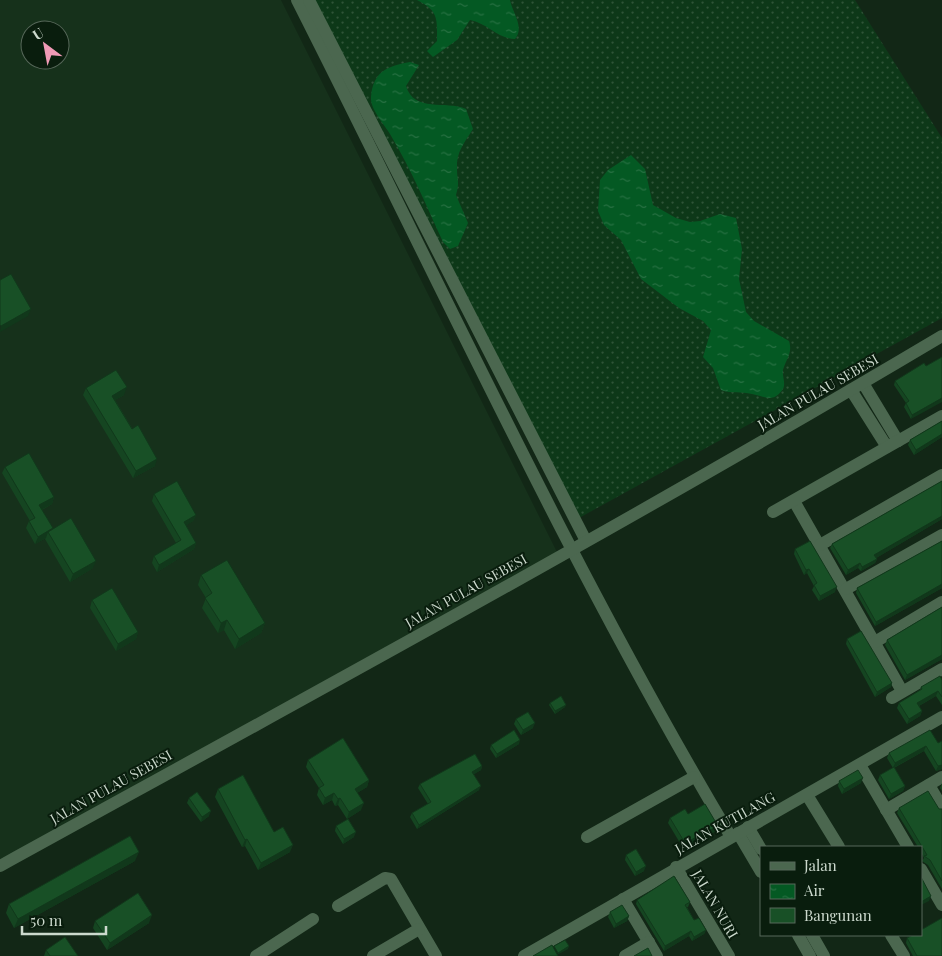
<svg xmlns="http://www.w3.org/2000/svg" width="942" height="956" font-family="'Playfair Display',serif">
<defs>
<pattern id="grass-dots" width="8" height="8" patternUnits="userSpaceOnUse" patternTransform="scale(1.25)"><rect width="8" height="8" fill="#0d3818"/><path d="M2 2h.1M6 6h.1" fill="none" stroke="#2f5438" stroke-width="1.8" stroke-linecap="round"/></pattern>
<pattern id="water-ripples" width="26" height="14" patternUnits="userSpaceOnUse" patternTransform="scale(1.25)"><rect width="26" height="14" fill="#045923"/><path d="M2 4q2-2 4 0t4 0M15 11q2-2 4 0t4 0" fill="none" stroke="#277042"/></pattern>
</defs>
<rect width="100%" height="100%" fill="#122716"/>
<!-- built -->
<path fill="#16311b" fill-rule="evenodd" d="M0,0H281L557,552L0,861ZM30,30H60V60H30Z"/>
<!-- grass -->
<polygon fill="url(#grass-dots)" points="311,0 855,0 942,138 942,318 579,518"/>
<!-- water -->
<g fill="url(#water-ripples)">
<path d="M417,0H510C512,12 525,27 515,39C498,39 487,23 470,20L457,40L433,57L427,51L437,41C437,19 439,11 417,0Z"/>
<path d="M410,62L419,65L406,86C414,113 446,100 466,109L473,129C465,142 456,152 457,168C457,181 460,182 456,195L468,223L458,246L450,249L443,242C426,205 411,169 390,134C384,124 370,109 371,97C373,71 388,66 410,62Z"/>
<path d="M631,155L645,169L653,205L676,218L690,222L700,221L720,214L736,218L742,249L739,279L746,312L754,321L789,341C793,353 786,359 783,370C782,376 786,383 783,389C773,404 764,396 752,394C741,391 732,394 721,390L713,368L703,357L711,330L703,321L679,308L641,279L621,240L604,225L598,211L600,180L608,170Z"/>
</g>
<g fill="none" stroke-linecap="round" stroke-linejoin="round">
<!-- minor -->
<g stroke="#4b674f" stroke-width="12">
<path d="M297,0C439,280 570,567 731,837"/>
<polyline points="309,0 586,541"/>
<polyline points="863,383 898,441"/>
<polyline points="851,390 887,447"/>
<polyline points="794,501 902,691"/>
<polyline points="773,512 942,416"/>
<polyline points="820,545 942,475"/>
<polyline points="846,589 942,535"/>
<polyline points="875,642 942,602"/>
<polyline points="892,698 942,669"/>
<polyline points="860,765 908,847"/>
<polyline points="929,785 942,807"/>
<polyline points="807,795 839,847"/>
<polyline points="886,810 942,777"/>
<polyline points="748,827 761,849"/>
<polyline points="738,833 761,872"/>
<polyline points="587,837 694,777"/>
<path d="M0,866C316,692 633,520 942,336"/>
<polyline points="676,867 729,956"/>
<polyline points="921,869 942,905"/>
<polyline points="623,899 657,956"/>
<polyline points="338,906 385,878 391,879 436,956"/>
<polyline points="798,935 810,956"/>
<polyline points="812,935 824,956"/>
<polyline points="891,935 904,956"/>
<polyline points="256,956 313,919"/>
<polyline points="373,956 419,929"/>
<polyline points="524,956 942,717"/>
<polyline points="625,956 649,942"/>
</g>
</g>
<!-- wall -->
<g fill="#154521">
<polygon points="942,357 911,419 904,407 906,403 894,385 895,381 926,366"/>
<polygon points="86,388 124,395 115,400 155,466 133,478 83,395"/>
<polygon points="942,421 942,437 914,455 908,445 910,440"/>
<polygon points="5,467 54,497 52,504 42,510 53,528 52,529 93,568 70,582 45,539 46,538 35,544 26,528 29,521 30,521 2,473"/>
<polygon points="942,481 942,519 876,558 877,559 875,563 861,571 858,568 846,575 830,548 832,544"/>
<polygon points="154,494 196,515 193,521 186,525 196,543 194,549 157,572 152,563 154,556 176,543 152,501"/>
<polygon points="942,541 942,588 875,626 856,593 857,588"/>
<polygon points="795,549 835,592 819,601 812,590 814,586 807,573 804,575 794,554"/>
<polygon points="201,575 265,623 261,633 235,649 224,630 218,633 202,608 206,598 198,585"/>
<polygon points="92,600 138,632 136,639 116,651 90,608"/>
<polygon points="942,607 942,659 905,680 885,645 887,640"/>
<polygon points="847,639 892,683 891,687 875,697 846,644"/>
<polygon points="942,680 942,705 936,696 919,706 922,711 920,716 907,724 897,708 899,703 920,690 921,687"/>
<polygon points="550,703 565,707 555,714 549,705"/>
<polygon points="516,719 533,728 521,735 514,724"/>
<polygon points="938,743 942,769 936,771 924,751 894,768 905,786 903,791 889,799 878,780 880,775 893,768 887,758 889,753"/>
<polygon points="519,744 496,758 490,749 491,745"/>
<polygon points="308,760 369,780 367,787 357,793 361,810 347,819 338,805 335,806 332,800 323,805 317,795 319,788 306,767"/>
<polygon points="482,766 481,770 474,774 479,790 417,829 410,817 412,813 428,804 418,788 420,784"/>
<polygon points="839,781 861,783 842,794 838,786"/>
<polygon points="942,783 942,791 940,788"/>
<polygon points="218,789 274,832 290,852 258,870 245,846 242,847 215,797"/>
<polygon points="189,798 209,816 201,822 187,803"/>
<polygon points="899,808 942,809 942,889 928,865 922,861 924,858 921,852 921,847 918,847 897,813"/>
<polygon points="688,814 716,831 683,848 668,823 670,818"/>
<polygon points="336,826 354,837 343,844 335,831"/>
<polygon points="626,855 644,871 635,876 625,860"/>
<polygon points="135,861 14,928 6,913 9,904"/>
<polygon points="637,900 690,902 688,907 687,907 694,920 706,930 704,934 692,941 689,936 664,951 636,904"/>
<polygon points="610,912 629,916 627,921 614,928 608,917"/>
<polygon points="95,921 149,923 107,950 93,928"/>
<polygon points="907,938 942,956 913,956 906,943"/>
<polygon points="46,950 78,956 44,956"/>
</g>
<!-- shaded-wall -->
<g fill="#11381b">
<polygon points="31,309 28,316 0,332 1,326"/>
<polygon points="127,387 124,395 110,403 112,396"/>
<polygon points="942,398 942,402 911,419 912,415"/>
<polygon points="942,434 942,437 914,455 916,450"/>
<polygon points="157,459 155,466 133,478 136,471"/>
<polygon points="54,497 52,504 37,512 39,505"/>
<polygon points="196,515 193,521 182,528 184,522"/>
<polygon points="942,516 942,519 873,560 874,555"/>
<polygon points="53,528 50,535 48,532 46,538 35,544 38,537"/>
<polygon points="196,543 194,549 157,572 159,565"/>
<polygon points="877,559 875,563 861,571 862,567"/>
<polygon points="96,561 93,568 70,582 73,574"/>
<polygon points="860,563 858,568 846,575 848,570"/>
<polygon points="809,569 807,573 804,575 806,570"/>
<polygon points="942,584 942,588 875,626 876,622"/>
<polygon points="837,587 835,592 819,601 820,596"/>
<polygon points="227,620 224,630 218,633 221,623"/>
<polygon points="265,623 261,633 235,649 239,639"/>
<polygon points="138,632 136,639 116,651 118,644"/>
<polygon points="942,655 942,659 905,680 907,675"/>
<polygon points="892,683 891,687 875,697 877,692"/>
<polygon points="938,691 936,696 915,708 917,703"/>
<polygon points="566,705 565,707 555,714 555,711"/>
<polygon points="922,711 920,716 907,724 909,719"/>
<polygon points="535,723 533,728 521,735 523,730"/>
<polygon points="520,740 519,744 496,758 497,754"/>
<polygon points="926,746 924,751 893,768 895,763"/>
<polygon points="942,765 942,769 936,771 938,766"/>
<polygon points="482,766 481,770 471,776 472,772"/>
<polygon points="863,778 861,783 842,794 844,789"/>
<polygon points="369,780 367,787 352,796 355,789"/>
<polygon points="481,786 479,790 417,829 419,825"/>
<polygon points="905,786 903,791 889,799 891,794"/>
<polygon points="334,793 332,800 323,805 325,798"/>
<polygon points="340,798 338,805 335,806 338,799"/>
<polygon points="364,803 361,810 347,819 349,812"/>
<polygon points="211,811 209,816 201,822 202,817"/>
<polygon points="718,826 716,831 683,848 685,843"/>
<polygon points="356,832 354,837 343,844 344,839"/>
<polygon points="247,839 245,846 242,847 245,840"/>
<polygon points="293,845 290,852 258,870 261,863"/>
<polygon points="139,852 135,861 14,928 18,919"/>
<polygon points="646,866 644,871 635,876 636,872"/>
<polygon points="931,896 929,901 921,905 921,902"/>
<polygon points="152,915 149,923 107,950 110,943"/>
<polygon points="629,916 627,921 614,928 616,924"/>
<polygon points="706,930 704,934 692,941 694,937"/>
<polygon points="691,931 689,936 664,951 665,946"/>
<polygon points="569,946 568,949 557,955 558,953"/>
</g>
<!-- building -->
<g fill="#185026" stroke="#11381b">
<polygon points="11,274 31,309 1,326 0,325 0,280"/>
<polygon points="942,357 942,398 912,415 906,403 909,401 895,381 924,363 926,366"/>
<polygon points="116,370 127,387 112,396 132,429 138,425 157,459 136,471 86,388"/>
<polygon points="942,421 942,434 916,450 910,440"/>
<polygon points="29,453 54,497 39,505 53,528 38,537 29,521 35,518 5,467"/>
<polygon points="177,481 196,515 184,522 196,543 159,565 154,556 181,540 154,494"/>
<polygon points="942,481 942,516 874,555 877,559 862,567 860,563 848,570 832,544"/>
<polygon points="71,518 96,561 73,574 48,532"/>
<polygon points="810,541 837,587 820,596 814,585 817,583 809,569 806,570 795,549"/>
<polygon points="942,541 942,584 876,622 857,588"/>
<polygon points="227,560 265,623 239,639 227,620 221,623 205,598 212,593 201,575"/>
<polygon points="112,588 138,632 118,644 92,600"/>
<polygon points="942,607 942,655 907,675 887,640"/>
<polygon points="861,631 892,683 877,692 847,639"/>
<polygon points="940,676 942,680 942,697 938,691 917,703 922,711 909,719 899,703 922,689 921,687"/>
<polygon points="561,696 566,705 555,711 550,703"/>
<polygon points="528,712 535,723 523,730 516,719"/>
<polygon points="514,730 520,740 497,754 491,745"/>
<polygon points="930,730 938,743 942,741 942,765 938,766 926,746 895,763 889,753"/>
<polygon points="343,738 369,780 355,789 364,803 349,812 340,798 338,799 334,793 325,798 319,788 324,785 308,760"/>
<polygon points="475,754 482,766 472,772 481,786 419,825 412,813 431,802 420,784"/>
<polygon points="894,767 905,786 891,794 880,775"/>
<polygon points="858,770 863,778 844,789 839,781"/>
<polygon points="243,775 274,832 283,827 293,845 261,863 247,839 245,840 218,789"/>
<polygon points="928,791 939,809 942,809 942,881 930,860 924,856 927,855 899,808"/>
<polygon points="197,792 211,811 202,817 189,798"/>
<polygon points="705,804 718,826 685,843 670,818 685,809 688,814"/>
<polygon points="348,819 356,832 344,839 336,826"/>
<polygon points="130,836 139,852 18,919 9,904"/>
<polygon points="636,849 646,866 636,872 626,855"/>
<polygon points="674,876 690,902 685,905 694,920 699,918 706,930 694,937 691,931 665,946 637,900"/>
<polygon points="921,877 931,896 921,902"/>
<polygon points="138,893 152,915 110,943 95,921"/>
<polygon points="622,905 629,916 616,924 610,912"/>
<polygon points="942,918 942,956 917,956 907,938 913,935 921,935 921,930"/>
<polygon points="65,937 78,956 50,956 46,950"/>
<polygon points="565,940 569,946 558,953 554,946"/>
<polygon points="552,945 558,956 533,956"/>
<polygon points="648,948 652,956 634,956"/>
</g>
<g text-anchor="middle" stroke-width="4" stroke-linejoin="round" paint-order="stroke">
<!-- street labels -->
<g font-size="14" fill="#ccd9cd" stroke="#091d0d">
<text transform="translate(818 392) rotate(-30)" y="5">JALAN PULAU SEBESI</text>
<text transform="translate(466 591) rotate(-29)" y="5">JALAN PULAU SEBESI</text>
<text transform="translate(111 787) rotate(-29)" y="5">JALAN PULAU SEBESI</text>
<text transform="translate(725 823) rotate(-29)" y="5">JALAN KUTILANG</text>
<text transform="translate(715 904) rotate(60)" y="5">JALAN NURI</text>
</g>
</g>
<!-- legend -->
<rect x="760" y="846" width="162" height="90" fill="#091d0d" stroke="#57685a"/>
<rect x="770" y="862" width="25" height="8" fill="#4b674f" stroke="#57685a"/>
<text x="804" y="871" font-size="15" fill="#ccd9cd">Jalan</text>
<rect x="770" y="884" width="25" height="15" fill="url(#water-ripples)" stroke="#57685a"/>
<text x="804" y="896" font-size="15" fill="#ccd9cd">Air</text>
<rect x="770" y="908" width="25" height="15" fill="#185026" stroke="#57685a"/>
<text x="804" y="921" font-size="15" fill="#ccd9cd">Bangunan</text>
<!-- north arrow -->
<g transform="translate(45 45) rotate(328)"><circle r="24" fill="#091d0d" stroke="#57685a"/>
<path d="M0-4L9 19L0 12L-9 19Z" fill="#f09ab6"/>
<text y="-8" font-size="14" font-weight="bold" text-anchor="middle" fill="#ccd9cd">U</text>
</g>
<!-- scale -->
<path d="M22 926v8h84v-8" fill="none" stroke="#ccd9cd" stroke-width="2.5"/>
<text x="30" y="926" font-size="15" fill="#ccd9cd" stroke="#091d0d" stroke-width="4" paint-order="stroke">50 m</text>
</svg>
